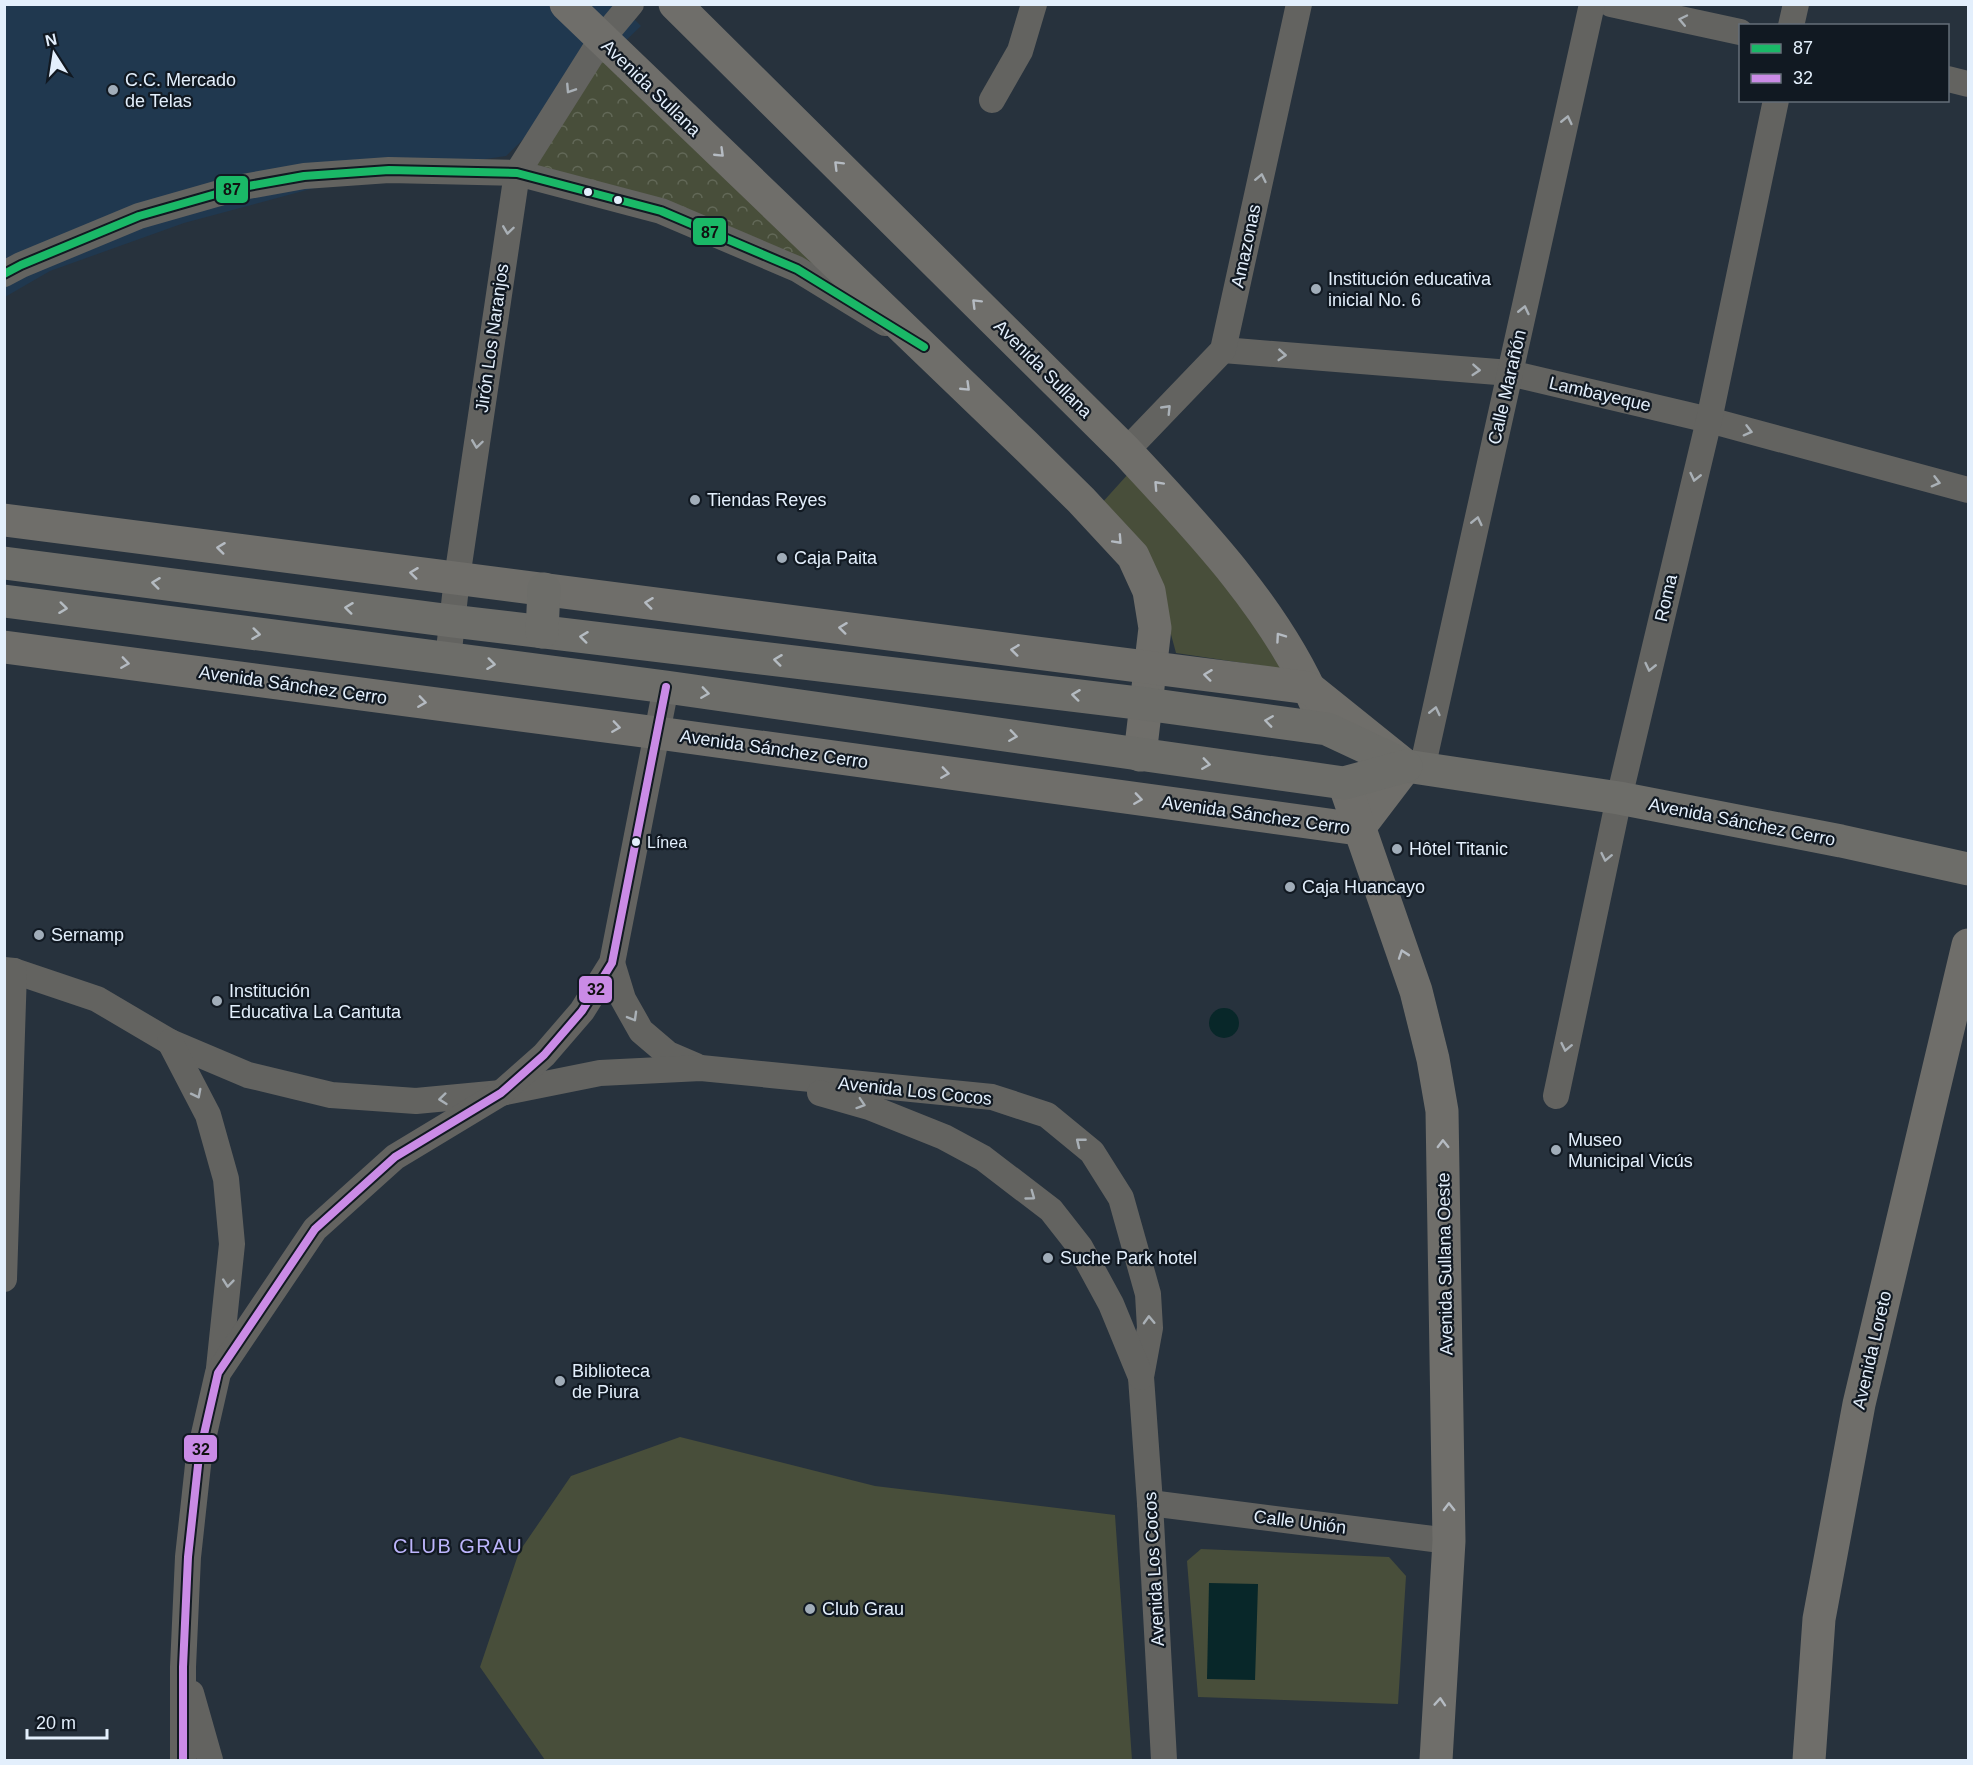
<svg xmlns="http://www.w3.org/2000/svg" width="1973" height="1765" font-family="Arial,sans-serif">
<defs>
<pattern id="forest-crowns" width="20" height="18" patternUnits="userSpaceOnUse" patternTransform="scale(1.5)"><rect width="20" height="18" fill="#484e3a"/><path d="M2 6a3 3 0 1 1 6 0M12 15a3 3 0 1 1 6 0" fill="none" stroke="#626857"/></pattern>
</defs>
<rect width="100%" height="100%" fill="#27323d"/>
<!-- built -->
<polygon fill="#20384f" points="619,4 641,26 506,156 344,180 184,223 50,271 5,297 5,5"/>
<!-- grass -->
<g fill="#484e3a">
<polygon points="1129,473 1245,606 1283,669 1176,653 1152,564 1101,504"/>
<polygon points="680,1437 875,1486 1115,1515 1132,1760 545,1760 480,1667 519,1552 571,1476"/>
<polygon points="1201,1549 1389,1557 1406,1576 1398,1704 1198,1697 1187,1561"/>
</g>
<!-- forest -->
<polygon fill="url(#forest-crowns)" points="601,40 924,347 797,269 517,173"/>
<!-- water -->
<g fill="#082729">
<circle cx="1224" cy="1023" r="15"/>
<polygon points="1209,1583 1258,1584 1255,1680 1207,1679"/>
</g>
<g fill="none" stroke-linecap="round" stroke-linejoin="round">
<!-- street -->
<g stroke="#636360" stroke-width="26">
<polyline points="1611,4 1740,32"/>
<polyline points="1791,26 1796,4"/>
<polyline points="1948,79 1968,84"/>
<polyline points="992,100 1020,51 1034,4"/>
<polyline points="4,274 21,265 139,216 237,188 304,176 389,170 517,173 661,211 797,269 885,323"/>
<polyline points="1223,350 1510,373 1709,420 1968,490"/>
<polyline points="1126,451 1223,350 1299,4"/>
<polyline points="448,659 457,578 517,173 601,40 631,4"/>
<polyline points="1422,769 1592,4"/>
<polyline points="612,963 623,999 641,1031 668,1054 696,1066"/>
<polyline points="4,970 14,971 97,999 170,1042 248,1075 331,1095 416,1101 501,1093 600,1073 701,1068 992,1097 1047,1115 1092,1152 1121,1198 1148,1294 1150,1328 1141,1377 1150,1503 1164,1760"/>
<polyline points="170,1042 208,1115 226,1179 232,1244 219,1368"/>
<polyline points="820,1093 869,1107 944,1137 983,1158 1051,1210 1080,1247 1111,1304 1141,1377"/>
<polyline points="1556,1096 1619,798 1709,420 1776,100"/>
<polyline points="4,1279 14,971"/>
<polyline points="1150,1503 1449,1541"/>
<polyline points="191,1693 210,1760"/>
<polyline points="183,1760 183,1667 188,1557 199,1456 218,1373 315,1229 395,1157 501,1093 544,1055 582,1011 612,963 666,687"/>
</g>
<!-- secondary -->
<g stroke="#6f6e6a" stroke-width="33">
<polyline points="566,4 1024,444 1081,500 1133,556 1149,591 1155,628 1140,755"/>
<path d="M675,4L1126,451C1196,526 1275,608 1316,704"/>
<polyline points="4,520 1309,688 1406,766 1358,829 658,733 4,647"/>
<polyline points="1344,783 1416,991 1433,1059 1442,1111 1449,1541 1436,1760"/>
<polyline points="1809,1760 1819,1619 1859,1404 1968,945"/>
</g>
<!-- primary -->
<g stroke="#6d6d69" stroke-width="33">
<polyline points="4,563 452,621 1146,704 1327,729 1406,766 1619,798 1841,841 1968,869"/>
<polyline points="4,601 666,687 1344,783 1406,766"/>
<polyline points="542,632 544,589"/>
</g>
<defs>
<polyline id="bus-1" points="4,274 21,265 139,216 237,188 304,176 389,170 517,173 661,211 797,269 924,347"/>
<polyline id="bus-2" points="183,1760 183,1667 188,1557 199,1456 218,1373 315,1229 395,1157 501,1093 544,1055 582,1011 612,963 666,687"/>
</defs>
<!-- bus-1 casing -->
<use href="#bus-1" stroke="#111922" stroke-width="12"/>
<!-- bus-2 casing -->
<use href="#bus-2" stroke="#111922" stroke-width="12"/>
<!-- bus-1 -->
<use href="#bus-1" stroke="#1ab867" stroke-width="8"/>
<!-- bus-2 -->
<use href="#bus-2" stroke="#ca8be6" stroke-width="8"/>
</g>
<!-- one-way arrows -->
<defs><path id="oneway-chevron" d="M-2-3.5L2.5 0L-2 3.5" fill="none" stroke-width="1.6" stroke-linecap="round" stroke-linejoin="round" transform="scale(1.5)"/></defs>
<g stroke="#a9b0b6">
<use href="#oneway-chevron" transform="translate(1683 20) rotate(-168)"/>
<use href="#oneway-chevron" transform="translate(570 89) rotate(123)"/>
<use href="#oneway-chevron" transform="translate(1567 120) rotate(-77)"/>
<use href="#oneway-chevron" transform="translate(1261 178) rotate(-78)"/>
<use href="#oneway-chevron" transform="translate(508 230) rotate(98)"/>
<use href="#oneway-chevron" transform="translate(1524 310) rotate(-77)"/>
<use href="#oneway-chevron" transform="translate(1282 355) rotate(4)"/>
<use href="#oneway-chevron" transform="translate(1476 370) rotate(4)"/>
<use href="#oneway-chevron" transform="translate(1167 409) rotate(-46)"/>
<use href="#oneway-chevron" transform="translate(1748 431) rotate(15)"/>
<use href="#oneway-chevron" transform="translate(477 444) rotate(98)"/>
<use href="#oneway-chevron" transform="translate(1695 477) rotate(103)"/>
<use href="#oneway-chevron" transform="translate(1936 482) rotate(15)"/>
<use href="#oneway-chevron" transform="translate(1477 521) rotate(-77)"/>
<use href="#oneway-chevron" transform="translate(1650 667) rotate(103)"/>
<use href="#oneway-chevron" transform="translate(1435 711) rotate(-77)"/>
<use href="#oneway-chevron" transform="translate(1606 857) rotate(102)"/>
<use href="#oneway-chevron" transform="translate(633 1017) rotate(60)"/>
<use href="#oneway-chevron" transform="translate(1566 1047) rotate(102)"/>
<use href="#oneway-chevron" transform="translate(197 1094) rotate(63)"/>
<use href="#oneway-chevron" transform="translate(443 1099) rotate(174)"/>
<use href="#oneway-chevron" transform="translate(861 1104) rotate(18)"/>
<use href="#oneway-chevron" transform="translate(1080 1142) rotate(-141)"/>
<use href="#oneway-chevron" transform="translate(1031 1196) rotate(36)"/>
<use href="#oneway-chevron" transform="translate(228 1283) rotate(96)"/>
<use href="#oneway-chevron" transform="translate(1149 1320) rotate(-92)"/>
</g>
<g stroke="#b5bbc2">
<use href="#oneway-chevron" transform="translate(720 153) rotate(44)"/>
<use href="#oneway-chevron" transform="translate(838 165) rotate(-135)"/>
<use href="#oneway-chevron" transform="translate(976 303) rotate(-135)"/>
<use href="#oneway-chevron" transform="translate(966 387) rotate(44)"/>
<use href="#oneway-chevron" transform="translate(1158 485) rotate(-133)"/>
<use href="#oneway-chevron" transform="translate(1118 540) rotate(47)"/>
<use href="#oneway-chevron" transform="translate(221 548) rotate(-173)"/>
<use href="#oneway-chevron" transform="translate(414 573) rotate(-173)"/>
<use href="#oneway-chevron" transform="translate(649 603) rotate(-173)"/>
<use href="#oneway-chevron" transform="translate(843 628) rotate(-173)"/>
<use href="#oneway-chevron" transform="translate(1280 637) rotate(-125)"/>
<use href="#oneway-chevron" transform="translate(1015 650) rotate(-173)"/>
<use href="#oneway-chevron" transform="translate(125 663) rotate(8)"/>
<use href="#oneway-chevron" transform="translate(1208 675) rotate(-173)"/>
<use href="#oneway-chevron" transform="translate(422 702) rotate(8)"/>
<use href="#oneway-chevron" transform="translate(616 727) rotate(8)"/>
<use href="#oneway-chevron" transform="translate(945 773) rotate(8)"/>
<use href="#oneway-chevron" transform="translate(1138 799) rotate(8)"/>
<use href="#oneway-chevron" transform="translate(1403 954) rotate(-109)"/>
<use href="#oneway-chevron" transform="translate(1443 1144) rotate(-91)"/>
<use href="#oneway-chevron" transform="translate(1449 1507) rotate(-91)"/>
<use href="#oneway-chevron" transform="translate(1440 1702) rotate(-86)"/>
</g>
<g stroke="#b4bbc1">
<use href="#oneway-chevron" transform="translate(156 583) rotate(-173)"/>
<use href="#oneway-chevron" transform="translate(63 608) rotate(7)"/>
<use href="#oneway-chevron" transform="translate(349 608) rotate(-173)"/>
<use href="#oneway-chevron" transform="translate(256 634) rotate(7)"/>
<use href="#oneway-chevron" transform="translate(584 637) rotate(-173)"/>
<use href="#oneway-chevron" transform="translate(778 660) rotate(-173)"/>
<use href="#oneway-chevron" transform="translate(491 664) rotate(7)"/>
<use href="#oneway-chevron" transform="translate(705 693) rotate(8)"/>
<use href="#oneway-chevron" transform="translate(1076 695) rotate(-173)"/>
<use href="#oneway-chevron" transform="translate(1269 721) rotate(-172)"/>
<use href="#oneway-chevron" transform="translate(1013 736) rotate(8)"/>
<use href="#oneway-chevron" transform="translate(1206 764) rotate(8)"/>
</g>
<!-- markers -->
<g fill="#a1adb9" stroke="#111922" stroke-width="2">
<circle cx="113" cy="90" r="6"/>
<circle cx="1316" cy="289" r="6"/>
<circle cx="695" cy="500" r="6"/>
<circle cx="782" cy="558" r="6"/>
<circle cx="1397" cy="849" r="6"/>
<circle cx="1290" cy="887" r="6"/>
<circle cx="39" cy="935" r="6"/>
<circle cx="217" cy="1001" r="6"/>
<circle cx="1556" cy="1150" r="6"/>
<circle cx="1048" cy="1258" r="6"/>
<circle cx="560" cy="1381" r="6"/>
<circle cx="810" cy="1609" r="6"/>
</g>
<g fill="#e3effc" stroke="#111922" stroke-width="2">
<circle cx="588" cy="192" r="5"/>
<circle cx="618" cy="200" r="5"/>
<circle cx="636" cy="842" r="5"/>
</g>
<g text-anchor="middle" stroke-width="4.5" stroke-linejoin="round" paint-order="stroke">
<!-- bus labels -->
<g font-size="16" fill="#e3effc" stroke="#111922" text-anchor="start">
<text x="647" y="848">Línea</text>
</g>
<!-- poi labels -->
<g font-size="18" fill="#e3effc" stroke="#111922" text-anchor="start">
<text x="125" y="86">C.C. Mercado<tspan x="125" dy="21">de Telas</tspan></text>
<text x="1328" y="285">Institución educativa<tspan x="1328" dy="21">inicial No. 6</tspan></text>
<text x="707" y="506">Tiendas Reyes</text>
<text x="794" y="564">Caja Paita</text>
<text x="1409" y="855">Hôtel Titanic</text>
<text x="1302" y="893">Caja Huancayo</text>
<text x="51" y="941">Sernamp</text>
<text x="229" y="997">Institución<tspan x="229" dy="21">Educativa La Cantuta</tspan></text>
<text x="1568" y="1146">Museo<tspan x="1568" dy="21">Municipal Vicús</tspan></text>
<text x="1060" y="1264">Suche Park hotel</text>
<text x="572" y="1377">Biblioteca<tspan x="572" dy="21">de Piura</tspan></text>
<text x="822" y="1615">Club Grau</text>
</g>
<!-- street labels -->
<g font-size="18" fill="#e3effc" stroke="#111922">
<text transform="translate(651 88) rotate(44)" y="6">Avenida Sullana</text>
<text transform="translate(1246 246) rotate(-78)" y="6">Amazonas</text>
<text transform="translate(492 338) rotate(-82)" y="6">Jirón Los Naranjos</text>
<text transform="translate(1043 369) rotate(45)" y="6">Avenida Sullana</text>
<text transform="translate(1507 387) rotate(-77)" y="6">Calle Marañón</text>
<text transform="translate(1600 394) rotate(13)" y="6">Lambayeque</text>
<text transform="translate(1666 598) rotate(-77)" y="6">Roma</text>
<text transform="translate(293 685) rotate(8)" y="6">Avenida Sánchez Cerro</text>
<text transform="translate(774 749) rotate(8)" y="6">Avenida Sánchez Cerro</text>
<text transform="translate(1256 815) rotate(8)" y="6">Avenida Sánchez Cerro</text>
<text transform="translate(1742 822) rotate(11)" y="6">Avenida Sánchez Cerro</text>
<text transform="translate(915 1091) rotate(6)" y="6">Avenida Los Cocos</text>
<text transform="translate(1445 1264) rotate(-91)" y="6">Avenida Sullana Oeste</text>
<text transform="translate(1872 1350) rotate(-77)" y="6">Avenida Loreto</text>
<text transform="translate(1300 1522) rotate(7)" y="6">Calle Unión</text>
<text transform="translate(1154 1569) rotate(-93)" y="6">Avenida Los Cocos</text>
</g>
<!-- neighbourhood labels -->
<g font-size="20" letter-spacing="1.5" fill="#bdb5fc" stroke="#111922">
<text x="458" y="1553">CLUB GRAU</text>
</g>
</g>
<g stroke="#111922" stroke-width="2">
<rect x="215" y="175" width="34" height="29" rx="6" fill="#1ab867"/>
<rect x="692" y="217" width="35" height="29" rx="6" fill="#1ab867"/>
<rect x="578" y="975" width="35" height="29" rx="6" fill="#ca8be6"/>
<rect x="183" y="1434" width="35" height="29" rx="6" fill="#ca8be6"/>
</g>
<g font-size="16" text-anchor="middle" font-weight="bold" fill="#111">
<text x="232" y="195">87</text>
<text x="710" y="238">87</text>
<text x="596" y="995">32</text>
<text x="201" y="1455">32</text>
</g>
<!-- border -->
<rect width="1973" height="1765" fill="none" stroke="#e3effc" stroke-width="12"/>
<!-- legend -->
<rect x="1739" y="24" width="210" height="78" fill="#111922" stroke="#656f79" stroke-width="1.5"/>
<rect x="1751" y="44" width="30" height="9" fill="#1ab867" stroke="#656f79" stroke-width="1.5"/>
<text x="1793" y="54" font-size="18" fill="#e3effc">87</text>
<rect x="1751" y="74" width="30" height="9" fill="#ca8be6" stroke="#656f79" stroke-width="1.5"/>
<text x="1793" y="84" font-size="18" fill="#e3effc">32</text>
<!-- north arrow -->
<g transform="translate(54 54) rotate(348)" stroke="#111922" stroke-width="4.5" paint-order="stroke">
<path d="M0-4.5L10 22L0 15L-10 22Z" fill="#e3effc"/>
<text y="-9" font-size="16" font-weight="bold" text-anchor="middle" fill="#e3effc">N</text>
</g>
<!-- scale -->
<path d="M27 1729v9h80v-9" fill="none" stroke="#e3effc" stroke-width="3"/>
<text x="36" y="1729" font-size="18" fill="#e3effc" stroke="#111922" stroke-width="4.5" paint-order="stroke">20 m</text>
</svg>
